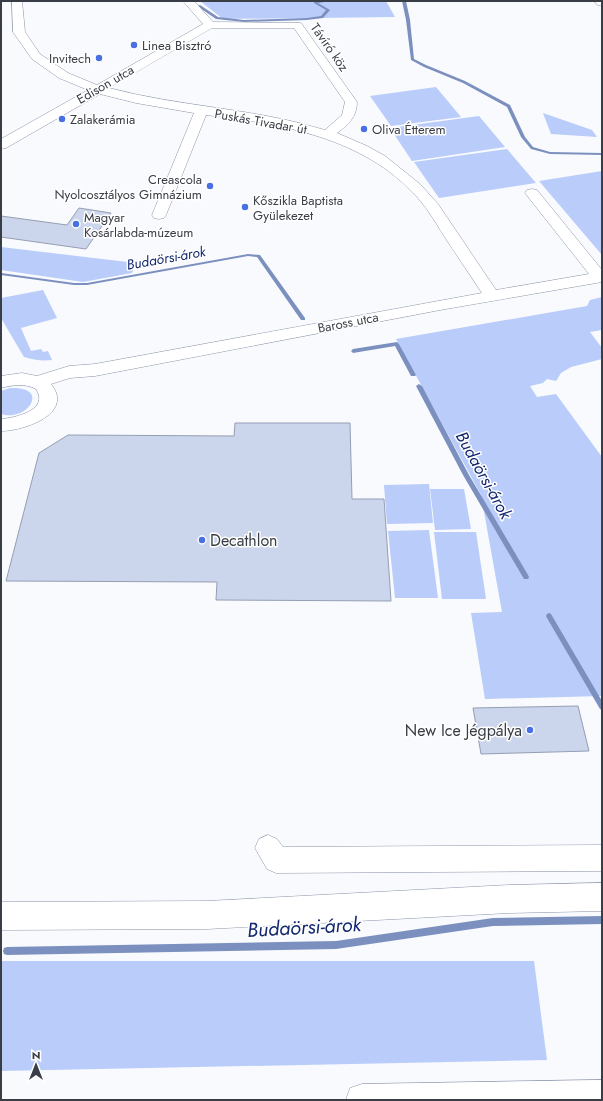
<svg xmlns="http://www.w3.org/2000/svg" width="603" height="1101" font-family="Jost,sans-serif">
<rect width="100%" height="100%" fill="#f8fafe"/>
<!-- green -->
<g fill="#b9ccfa">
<polygon points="200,1 386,1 395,17 223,19"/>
<polygon points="436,87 461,117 391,126 370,96"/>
<polygon points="543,113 592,130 597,137 551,134"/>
<polygon points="479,116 505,147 412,161 390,128"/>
<polygon points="507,149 536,183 439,198 414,162"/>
<polygon points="602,171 602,255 539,181"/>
<polygon points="1,247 136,263 132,273 83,282 1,270"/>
<path d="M43,290L57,318L21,328L31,351L41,349L43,352L48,351L52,360C42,361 34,360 24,357L1,318V298Z"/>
<polygon points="602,297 602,330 590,332 602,348 602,359 571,367 561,373 556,381 547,379 543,383 530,386 537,397 556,394 602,457 602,696 485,699 471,613 502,612 481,495 396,339 587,306 590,300"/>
<path d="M10,388C51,386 28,422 1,414V391Z"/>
<polygon points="429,484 433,523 387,524 384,485"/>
<polygon points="430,489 464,489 471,529 435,530"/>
<polygon points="429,530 438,598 395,598 388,531"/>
<polygon points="434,532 476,532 486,599 442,599"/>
<polygon points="1,961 534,961 547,1060 1,1071"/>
</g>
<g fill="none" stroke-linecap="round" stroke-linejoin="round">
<!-- stream -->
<g fill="#7c90bf" fill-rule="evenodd">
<polygon points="314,1 330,1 318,3 330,10 323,18 307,20 244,22 216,19 197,6 200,5 218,17 244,20 307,18 321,16 326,10 314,3"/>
<polygon points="402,1 406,1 410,20 414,59 426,65 465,81 510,105 525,137 533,147 550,152 602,153 602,155 550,154 531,149 521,137 507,107 463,83 424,67 411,60 406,20"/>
<polygon points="248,254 260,255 305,318 305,320 301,320 257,257 248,256 87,285 74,285 1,275 1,273 74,283 87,283"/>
<polygon points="397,342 399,344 416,375 415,376 411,376 395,346 353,353 351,351 353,349"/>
<polygon points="419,384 422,386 469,475 528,575 529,577 528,579 524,579 463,475 416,386"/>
<polygon points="549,613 551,614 602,701 602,710 600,709 547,618 546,616 547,614"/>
<polygon points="602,916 602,924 493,926 336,949 7,955 4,954 3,951 4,948 7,947 336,941 493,918"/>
</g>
</g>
<!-- building -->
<g fill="#cbd5eb" stroke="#959eb3">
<polygon points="79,208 111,213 86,249 1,237 1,216 67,225"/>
<polygon points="235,423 350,423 352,499 384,499 391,601 216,600 217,582 6,581 39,453 68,435 234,436"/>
<polygon points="578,706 589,751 481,754 473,708"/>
</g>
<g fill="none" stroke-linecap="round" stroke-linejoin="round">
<defs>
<g id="minor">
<path d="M12,1H22L25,32L40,54L68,73L97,85L203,24L183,1H194L213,22L301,23L357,102C357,117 348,125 337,133L367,146L385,156L420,184L438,204L496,290L589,274L525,193L527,190L532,189L537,190L602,270V282L440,310L95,376L70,378L51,384C75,414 23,431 1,431V419C15,418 50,410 36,389C25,383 13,385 1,388V376L22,373L37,376L69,366L95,364L482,293C471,276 459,259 448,242C438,227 429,210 417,197C363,137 282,124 206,115L166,215L164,218L159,219L154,218L152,215L194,113L136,103L100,94L6,148L1,149V139L88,90L59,78L32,59L13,32ZM212,28H294L345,102L342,115L325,130C254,108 180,107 109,88Z"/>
<polygon points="594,1 602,1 602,6 598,5"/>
<polygon points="268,835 277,839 283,847 602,845 602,871 276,873 267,869 255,848 259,839"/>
<polygon points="602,883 602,911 509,913 207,929 1,930 1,902 207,901 509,885"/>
</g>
<polygon id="highway" points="602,1080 602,1100 346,1100 350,1088 362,1084"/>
</defs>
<!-- minor casing -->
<use href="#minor" stroke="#8a93a8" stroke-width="1"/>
<!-- highway casing -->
<use href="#highway" stroke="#8a93a8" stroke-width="1"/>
<!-- minor -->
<use href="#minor" fill="#fff" fill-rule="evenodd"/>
<!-- highway -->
<use href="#highway" fill="#fff" fill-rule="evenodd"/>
</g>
<!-- markers -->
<g fill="#4970e3" stroke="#fff" stroke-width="1.5">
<circle cx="134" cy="45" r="4"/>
<circle cx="99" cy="58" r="4"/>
<circle cx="62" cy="119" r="4"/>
<circle cx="364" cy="129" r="4"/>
<circle cx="210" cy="186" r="4"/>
<circle cx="245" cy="207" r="4"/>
<circle cx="76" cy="224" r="4"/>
<circle cx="202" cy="540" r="4"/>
<circle cx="530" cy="730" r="4"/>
</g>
<g text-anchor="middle" stroke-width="3" stroke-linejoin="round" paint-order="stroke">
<!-- far-poi labels -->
<g font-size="13" fill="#393d45" stroke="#fff" text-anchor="start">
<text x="142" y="50">Linea Bisztró</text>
<text x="91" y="63" text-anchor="end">Invitech</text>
<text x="70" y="124">Zalakerámia</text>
<text x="372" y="134">Oliva Étterem</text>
<text x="202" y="184" text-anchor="end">Creascola<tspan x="202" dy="15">Nyolcosztályos Gimnázium</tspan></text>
<text x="253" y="205">Kőszikla Baptista<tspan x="253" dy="15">Gyülekezet</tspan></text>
<text x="84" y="222">Magyar<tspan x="84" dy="15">Kosárlabda-múzeum</tspan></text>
</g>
<!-- far-street labels -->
<g font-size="13" fill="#393d45" stroke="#fff">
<text transform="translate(330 47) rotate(55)" y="5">Távíró köz</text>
<text transform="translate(105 84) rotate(-30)" y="5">Edison utca</text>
<text transform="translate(261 121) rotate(10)" y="5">Puskás Tivadar út</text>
<text transform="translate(348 322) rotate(-11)" y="5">Baross utca</text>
</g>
<!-- far-water labels -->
<g font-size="14" font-style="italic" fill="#12276f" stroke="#fff">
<text transform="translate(166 258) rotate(-10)" y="5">Budaörsi-árok</text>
</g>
<!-- poi labels -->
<g font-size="16" fill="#393d45" stroke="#fff" text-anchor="start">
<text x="210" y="546">Decathlon</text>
<text x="522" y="736" text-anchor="end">New Ice Jégpálya</text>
</g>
<!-- water labels -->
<g font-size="17" font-style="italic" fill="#12276f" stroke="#fff">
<text transform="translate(484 475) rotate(61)" y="6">Budaörsi-árok</text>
</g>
<!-- near-water labels -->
<g font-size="20" font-style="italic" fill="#12276f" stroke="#fff">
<text transform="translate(304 927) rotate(-3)" y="7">Budaörsi-árok</text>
</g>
</g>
<!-- border -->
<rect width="603" height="1101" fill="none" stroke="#393d45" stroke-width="4"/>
<!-- north arrow -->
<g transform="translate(36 1065)" stroke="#ffffff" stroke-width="3" paint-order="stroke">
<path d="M0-3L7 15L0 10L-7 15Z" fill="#393d45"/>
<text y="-6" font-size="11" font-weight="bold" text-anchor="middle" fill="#393d45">N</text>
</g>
</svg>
